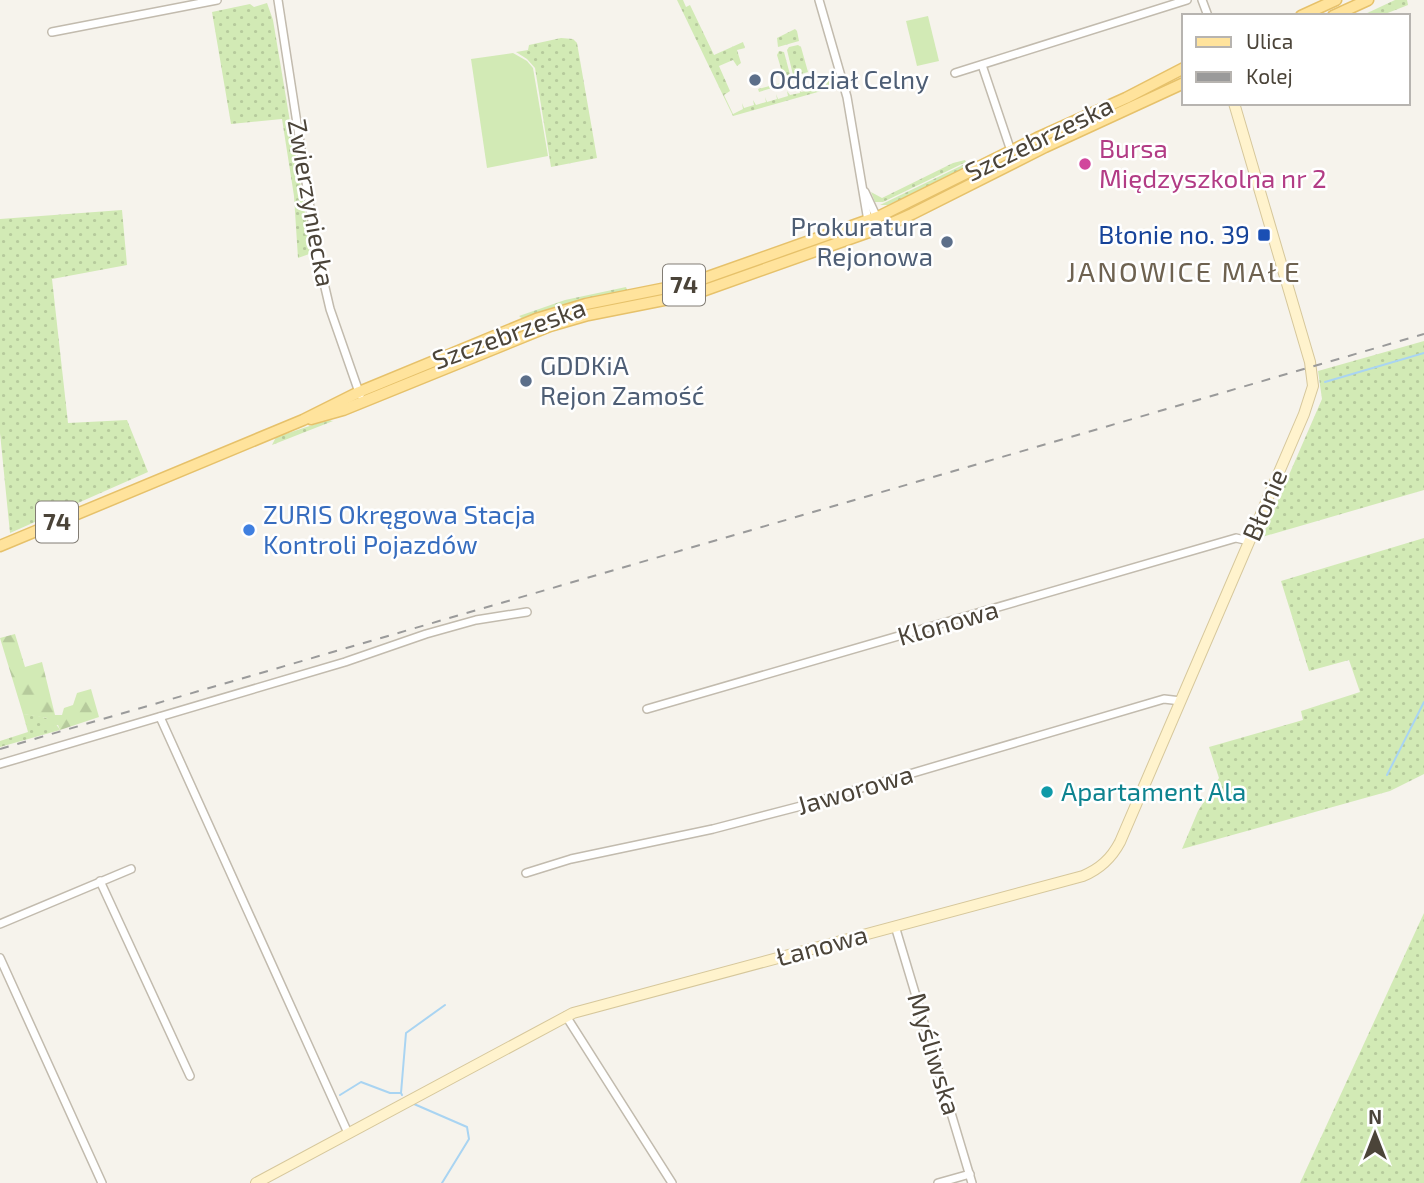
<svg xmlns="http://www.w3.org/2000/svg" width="1424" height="1183" font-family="'Exo 2',sans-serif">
<defs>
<pattern id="grass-dots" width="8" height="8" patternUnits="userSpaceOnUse" patternTransform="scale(1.75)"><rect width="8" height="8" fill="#d2eab5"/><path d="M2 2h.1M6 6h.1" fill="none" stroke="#b6ca9c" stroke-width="1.8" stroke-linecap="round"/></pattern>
<pattern id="forest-firs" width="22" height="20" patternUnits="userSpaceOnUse" patternTransform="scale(1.75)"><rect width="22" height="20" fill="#d2eab5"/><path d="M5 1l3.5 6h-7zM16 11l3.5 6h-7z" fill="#b6ca9c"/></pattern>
</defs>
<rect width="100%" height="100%" fill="#f6f3ec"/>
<!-- grass -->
<g fill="url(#grass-dots)">
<polygon points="677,0 683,0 686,7 690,5 714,55 743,42 745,48 737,50 741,63 737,66 733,60 719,66 730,91 724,95 733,114 743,109 742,103 744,108 754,105 753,100 756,105 766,102 765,97 767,102 777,99 776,94 778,99 788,96 787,91 790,95 800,93 799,88 801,92 811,90 810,85 812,89 823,87 822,80 829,77 832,88 733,116"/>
<polygon points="1395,0 1407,0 1408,5 1380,16 1363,15"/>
<polygon points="267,3 273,20 312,253 298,258 294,196 282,119 231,124 212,12 250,4 254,7"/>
<polygon points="795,29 797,31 799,41 778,47 777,38"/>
<polygon points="561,38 573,39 577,43 597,158 551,167 535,68 527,59 516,52 528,50 529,45"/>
<polygon points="798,45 801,47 808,72 801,74 802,80 798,81 794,79 787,50 789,47"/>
<polygon points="779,51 784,52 792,82 759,92 758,89 785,82 777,55"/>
<polygon points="965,160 966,162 883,202 875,202 871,192 882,198 953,163"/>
<polygon points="967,163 969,167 954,176 888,205 880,205"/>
<polygon points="122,210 127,265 52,279 68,423 127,420 148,472 10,533 0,433 0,219"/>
<polygon points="626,287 628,292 523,319 519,316 565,300"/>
<polygon points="1424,341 1424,490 1262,537 1322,399 1318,371"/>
<polygon points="328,420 333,421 272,445 276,437"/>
<polygon points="1424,538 1424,774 1390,791 1182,849 1198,811 1219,778 1209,747 1303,720 1301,711 1360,692 1349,660 1309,671 1281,581"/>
<path d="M23,714C37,716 53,716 60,730L0,747V741L28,732Z"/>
<polygon points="1424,913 1424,1183 1300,1183"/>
</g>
<!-- forest -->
<polygon fill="url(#forest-firs)" points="15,634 25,667 42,662 55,715 62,715 64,708 73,705 77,693 91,689 99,717 60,730 58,725 49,727 47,718 23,714 0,638"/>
<!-- garden -->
<g fill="#d2eab5">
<polygon points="928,16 939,61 917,66 906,21"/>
<polygon points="513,53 527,61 533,68 548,156 487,168 471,59"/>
</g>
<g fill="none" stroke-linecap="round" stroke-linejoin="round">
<!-- stream -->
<g stroke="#a9d4f2" stroke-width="2">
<polyline points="1325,382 1424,353"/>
<polyline points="1387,775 1424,702"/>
<polyline points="401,1093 406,1033 445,1005"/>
<polyline points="340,1095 361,1082 390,1093 401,1093 402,1095"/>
<polyline points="414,1104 467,1127 469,1139 442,1183"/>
</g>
<defs>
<g id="street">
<polyline points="278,0 317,253 330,309 360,395"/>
<polyline points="819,0 847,97 868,221"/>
<polyline points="1202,0 1208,16"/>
<polyline points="52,32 217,0"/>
<polyline points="982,65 1011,151"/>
<polyline points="955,73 1187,0"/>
<polyline points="865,192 877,218 875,230"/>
<polyline points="647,709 1236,538 1249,541"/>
<polyline points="160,717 348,1133"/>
<polyline points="0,764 345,662 426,634 476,620 527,612"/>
<polyline points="526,873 571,859 713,829 801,806 1164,699 1181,701"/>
<polyline points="100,881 190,1076"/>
<polyline points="0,924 131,869"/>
<polyline points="895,926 972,1183"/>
<polyline points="0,958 102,1183"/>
<polyline points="566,1016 672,1183"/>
<polyline points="938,1183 970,1174"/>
</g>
<path id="secondary" d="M256,1183L573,1013L1083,876C1100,869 1111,859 1120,842L1304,414L1313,386L1310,362L1234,103"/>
<g id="primary">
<polyline points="1301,16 1336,0"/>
<polyline points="1333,16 1368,0"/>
<polyline points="311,419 343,410 550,326 588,315 694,294 883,227 912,214 1045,147 1184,83"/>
<polyline points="0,546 303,420 359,392 536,319 586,304 691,283 880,216 1037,138 1126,98 1184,68"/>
</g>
</defs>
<!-- street casing -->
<use href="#street" stroke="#c2bbae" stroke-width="10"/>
<!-- secondary casing -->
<use href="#secondary" stroke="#d6c79b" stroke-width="12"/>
<!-- primary casing -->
<use href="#primary" stroke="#e6c16a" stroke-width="13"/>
<!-- street -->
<use href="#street" stroke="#fff" stroke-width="7"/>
<!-- secondary -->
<use href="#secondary" stroke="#fff3cd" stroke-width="10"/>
<!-- primary -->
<use href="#primary" stroke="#ffe39c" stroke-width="10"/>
<!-- rail -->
<polyline stroke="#9a9a9a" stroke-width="2" stroke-dasharray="9 9" stroke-linecap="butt" points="0,749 1424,334"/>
</g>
<!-- markers -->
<g fill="#5c6f8a" stroke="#fff" stroke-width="2.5">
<circle cx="755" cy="80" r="7"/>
<circle cx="947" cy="242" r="7"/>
<circle cx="526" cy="381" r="7"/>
</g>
<circle fill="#d1479c" stroke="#fff" stroke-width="2.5" cx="1085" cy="164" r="7"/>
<rect fill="#1a4fb4" stroke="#fff" stroke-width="2.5" x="1257" y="228" width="14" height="14" rx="3.5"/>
<circle fill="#3f7fe0" stroke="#fff" stroke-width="2.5" cx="249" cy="530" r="7"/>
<circle fill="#0f9aa8" stroke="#fff" stroke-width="2.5" cx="1047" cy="792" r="7"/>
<g text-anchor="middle" stroke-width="5" stroke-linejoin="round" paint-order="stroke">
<!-- shield labels -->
<g fill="#fff" stroke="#817c74" stroke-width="2">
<rect x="663" y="264.5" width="42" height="41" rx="5"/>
<rect x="36" y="501.5" width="42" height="41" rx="5"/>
</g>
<g font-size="24" font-weight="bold" fill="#4b4439">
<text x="684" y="293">74</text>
<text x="57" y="530">74</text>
</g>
<!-- service labels -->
<g font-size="26" fill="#4e5e75" stroke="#fff" text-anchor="start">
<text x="769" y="89">Oddział Celny</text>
<text x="933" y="236" text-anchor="end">Prokuratura<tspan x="933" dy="30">Rejonowa</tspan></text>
<text x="540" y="375">GDDKiA<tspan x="540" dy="30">Rejon Zamość</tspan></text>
</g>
<!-- street labels -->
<g font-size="26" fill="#4b4439" stroke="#fff">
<text transform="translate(1039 139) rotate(-26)" y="9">Szczebrzeska</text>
<text transform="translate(311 203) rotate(80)" y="9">Zwierzyniecka</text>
<text transform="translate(509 334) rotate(-20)" y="9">Szczebrzeska</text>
<text transform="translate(1265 505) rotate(-67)" y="9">Błonie</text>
<text transform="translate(948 623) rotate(-16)" y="9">Klonowa</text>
<text transform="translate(855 790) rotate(-16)" y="9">Jaworowa</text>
<text transform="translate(822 946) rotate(-15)" y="9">Łanowa</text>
<text transform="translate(934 1054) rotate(73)" y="9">Myśliwska</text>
</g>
<!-- hotel labels -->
<g font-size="26" fill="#b23c85" stroke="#fff" text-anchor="start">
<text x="1099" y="158">Bursa<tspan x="1099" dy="30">Międzyszkolna nr 2</tspan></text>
</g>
<!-- transit labels -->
<g font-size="26" fill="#164399" stroke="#fff" text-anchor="end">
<text x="1250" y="244">Błonie no. 39</text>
</g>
<!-- shop labels -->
<g font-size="26" fill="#366cbe" stroke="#fff" text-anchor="start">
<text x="263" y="524">ZURIS Okręgowa Stacja<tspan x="263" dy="30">Kontroli Pojazdów</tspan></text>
</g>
<!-- culture labels -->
<g font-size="26" fill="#0d838f" stroke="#fff" text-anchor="start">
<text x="1061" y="801">Apartament Ala</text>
</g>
<!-- neighbourhood labels -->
<g font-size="28" letter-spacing="2" fill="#6e6250" stroke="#fff">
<text x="1184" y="282">JANOWICE MAŁE</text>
</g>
</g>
<!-- legend -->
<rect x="1182" y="14" width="228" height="91" fill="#ffffff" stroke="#b7b4b0" stroke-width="2"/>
<rect x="1196" y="37" width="35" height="10" fill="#ffe39c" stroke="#b7b4b0" stroke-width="2"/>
<text x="1246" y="49" font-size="21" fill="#4b4439">Ulica</text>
<rect x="1196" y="72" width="35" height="10" fill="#9a9a9a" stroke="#b7b4b0" stroke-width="2"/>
<text x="1246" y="84" font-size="21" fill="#4b4439">Kolej</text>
<!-- north arrow -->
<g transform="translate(1375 1134)" stroke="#ffffff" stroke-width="5" paint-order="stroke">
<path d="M0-5L12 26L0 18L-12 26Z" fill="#4b4439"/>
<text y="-10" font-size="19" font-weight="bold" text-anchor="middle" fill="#4b4439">N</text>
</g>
</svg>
